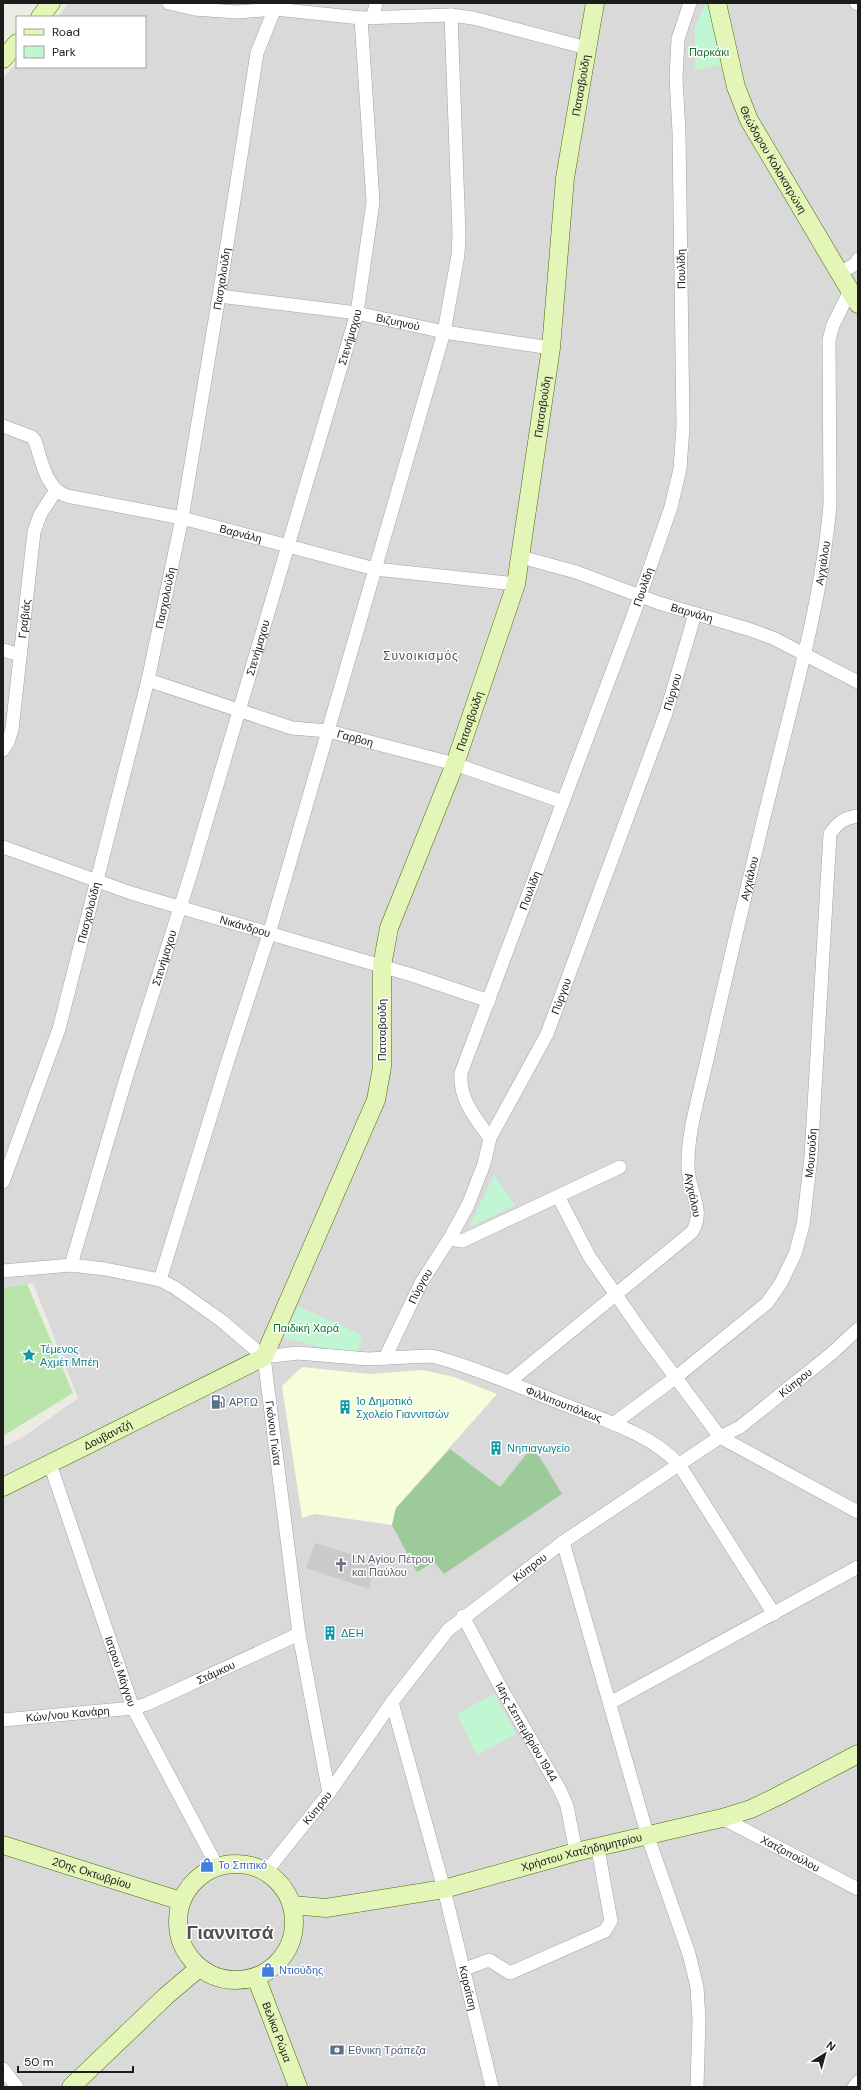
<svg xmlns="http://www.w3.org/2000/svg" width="861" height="2090" font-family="'DM Sans',sans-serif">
<rect width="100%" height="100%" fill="#edece2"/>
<!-- residential -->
<polygon fill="#dad9d9" points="68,3 858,3 858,2087 3,2087 3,1447 25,1436 78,1398 33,1283 3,1288 3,78 17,63 17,67 145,67 145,17 58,17"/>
<!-- education -->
<polygon fill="#f5fddb" points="302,1367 369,1374 423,1370 454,1377 497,1394 396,1508 392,1525 315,1514 302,1518 282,1386"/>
<!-- religious -->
<polygon fill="#cacaca" points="315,1543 376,1562 369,1589 306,1568"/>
<!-- grass -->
<polygon fill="#b9e5aa" points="27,1284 73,1393 3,1436 3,1288"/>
<!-- forest -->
<polygon fill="#9cca99" points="533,1446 562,1494 444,1574 434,1562 417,1572 392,1525 396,1508 450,1449 500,1487"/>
<!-- park -->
<g fill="#c0f6d1">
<polygon points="706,3 711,3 726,64 695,70 695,27"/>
<polygon points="494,1175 515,1205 469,1227"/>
<polygon points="298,1306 362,1335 356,1355 283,1338"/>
<polygon points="494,1694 516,1734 477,1755 457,1714"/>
</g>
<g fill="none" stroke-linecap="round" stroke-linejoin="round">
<defs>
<g id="street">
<polyline points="169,3 194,9 237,12 275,9 361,18 451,15 473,18 587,48"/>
<polyline points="856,3 858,4"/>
<polyline points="373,18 376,3"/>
<polyline points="840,273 857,263 858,259"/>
<path id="s1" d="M219,296L357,313L444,332L551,348"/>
<path id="s2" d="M3,426L32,437L35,441C42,461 45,488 67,496L182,518L375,569L516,584"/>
<path id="s3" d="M521,557L576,572L659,603L748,629L773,638L858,682"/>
<polyline points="3,650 20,655"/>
<path id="s4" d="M148,680L292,728L328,731L455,764L563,802"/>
<path id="s5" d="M3,750L8,742L12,729L34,532L40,515L56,490"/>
<path id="s6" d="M3,847L131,893L412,975L489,1001"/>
<path id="s7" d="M490,1138C475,1118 459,1099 461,1073L633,616L671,507L680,469L683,426L679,132L676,78L678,39L690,3"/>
<path id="s8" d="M3,1182L59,1029L148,680L182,518L219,296L257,53L277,3"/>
<polyline points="558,1196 589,1256 644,1335 720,1437 858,1512"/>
<polyline points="450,1239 462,1241 620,1167"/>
<path id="s9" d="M71,1265L127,1075L191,873L357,313L373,202L361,18"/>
<path id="s10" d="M3,1271L71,1265L105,1269L160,1280L174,1287L222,1321L264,1357L299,1634L329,1793"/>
<polyline points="160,1280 229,1057 269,934 444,332 458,255 459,234 451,15"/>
<path id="s11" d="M264,1357L298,1353L368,1359L428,1356L436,1357C476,1368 515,1385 553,1400C594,1417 651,1432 680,1466L774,1614"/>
<path id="s12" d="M385,1358L421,1283L451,1236L468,1205L484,1164L490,1138L547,1034L666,713L695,614"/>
<path id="s13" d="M509,1382L692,1232C706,1210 688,1190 688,1167C687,1134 699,1096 706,1064C729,964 752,864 777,765C798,681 823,590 830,504L829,340L833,325L850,291"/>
<path id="s14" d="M613,1424L675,1378L767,1303L781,1283L795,1254L803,1225L811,1157L830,834C837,823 844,818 858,816"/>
<path id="s15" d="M50,1464L133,1708L217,1866"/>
<polyline points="563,1542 648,1837 689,1954 697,1987 699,2020 697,2087"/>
<path id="s16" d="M463,1616L501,1688L560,1790L567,1806L576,1852"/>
<path id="s17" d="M392,1702L444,1889L492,2087"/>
<polyline points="610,1703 858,1567"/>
<path id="s18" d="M3,1720L133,1708L147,1704L299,1634"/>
<path id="s19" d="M722,1818L858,1889"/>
<path id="s20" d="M266,1872L329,1793L392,1702L448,1630L563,1542L720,1437L740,1427L831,1354L858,1329"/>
<polyline points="465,1969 489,1960 510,1973 605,1931 611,1921 598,1849"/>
<polyline points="3,2069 17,2087"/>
<polyline points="854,2087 858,2082"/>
</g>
<g id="secondary">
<path id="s21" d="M717,3L736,87L749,120L858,304"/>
<polyline points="40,17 51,3"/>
<polyline points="3,59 17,43"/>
<path id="s22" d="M3,1487L264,1357L376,1100L382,1067V966L389,928L455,764L516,584L551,348L565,178L595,3"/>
<path id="s23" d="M3,1845L181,1901"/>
<circle cx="236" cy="1922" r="58"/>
<path id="s24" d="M292,1905L326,1908L444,1889L576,1852L722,1818L751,1809L776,1797L858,1754"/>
<path id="s25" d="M256,1977L298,2087"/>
<polyline points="71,2087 166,1996 199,1968"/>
</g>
</defs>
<!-- street casing -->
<use href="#street" stroke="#a3a3a3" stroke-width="14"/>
<!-- secondary casing -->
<use href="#secondary" stroke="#4a6c0a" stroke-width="19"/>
<!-- street -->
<use href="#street" stroke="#fff" stroke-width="13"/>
<!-- secondary -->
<use href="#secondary" stroke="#e4f5b8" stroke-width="18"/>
</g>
<!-- icons -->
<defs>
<symbol id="sight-bare" viewBox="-9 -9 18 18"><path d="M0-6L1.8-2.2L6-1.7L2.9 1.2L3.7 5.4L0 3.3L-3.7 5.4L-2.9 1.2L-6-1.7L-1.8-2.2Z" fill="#0f9aa8" stroke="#fff" stroke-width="2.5" paint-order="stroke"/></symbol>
<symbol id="fuel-bare" viewBox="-9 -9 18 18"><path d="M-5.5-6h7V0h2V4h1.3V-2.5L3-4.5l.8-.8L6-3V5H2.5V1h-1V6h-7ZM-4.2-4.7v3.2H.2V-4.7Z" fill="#5c6f8a" stroke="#fff" stroke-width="2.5" paint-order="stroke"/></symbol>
<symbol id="building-bare" viewBox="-9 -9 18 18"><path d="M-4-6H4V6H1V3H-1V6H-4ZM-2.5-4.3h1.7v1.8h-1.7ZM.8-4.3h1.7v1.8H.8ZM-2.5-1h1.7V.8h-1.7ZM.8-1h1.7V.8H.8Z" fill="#0f9aa8" stroke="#fff" stroke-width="2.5" paint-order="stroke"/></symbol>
<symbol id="church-bare" viewBox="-9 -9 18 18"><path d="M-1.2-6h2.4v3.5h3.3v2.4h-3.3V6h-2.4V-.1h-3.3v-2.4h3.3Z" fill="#6b7280" stroke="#fff" stroke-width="2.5" paint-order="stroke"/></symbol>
<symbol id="shop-bare" viewBox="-9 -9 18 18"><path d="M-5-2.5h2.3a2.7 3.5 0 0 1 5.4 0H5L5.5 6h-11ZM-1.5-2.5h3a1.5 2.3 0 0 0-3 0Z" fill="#3f7fe0" stroke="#fff" stroke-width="2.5" paint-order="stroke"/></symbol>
<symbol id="bank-bare" viewBox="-9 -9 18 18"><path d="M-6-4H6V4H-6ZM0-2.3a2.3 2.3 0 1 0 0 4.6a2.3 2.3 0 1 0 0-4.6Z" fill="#5c6f8a" stroke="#fff" stroke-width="2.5" paint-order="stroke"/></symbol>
</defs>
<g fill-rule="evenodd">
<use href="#sight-bare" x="19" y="1345" width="20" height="20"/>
<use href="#fuel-bare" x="208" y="1392" width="20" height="20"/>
<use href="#building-bare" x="335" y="1397" width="20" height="20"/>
<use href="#building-bare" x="486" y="1438" width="20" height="20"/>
<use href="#church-bare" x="331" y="1555" width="20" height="20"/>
<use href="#building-bare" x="320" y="1623" width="20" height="20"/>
<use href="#shop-bare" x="197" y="1855" width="20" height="20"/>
<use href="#shop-bare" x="258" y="1960" width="20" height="20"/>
<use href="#bank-bare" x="327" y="2040" width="20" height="20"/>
</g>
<g text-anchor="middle" stroke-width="3" stroke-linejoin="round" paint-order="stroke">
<!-- park labels -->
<g font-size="11" fill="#117330" stroke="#fff">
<text x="709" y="56">Παρκάκι</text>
<text x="306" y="1332">Παιδική Χαρά</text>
</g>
<!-- street labels -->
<g font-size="11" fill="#1c1c1c" stroke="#fff">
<text dy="4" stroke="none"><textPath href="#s22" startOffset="1615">Πατσαβούδη</textPath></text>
<text dy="4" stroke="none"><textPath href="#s21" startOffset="168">Θεώδορου Κολοκοτρώνη</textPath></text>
<text transform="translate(681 269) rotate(-91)" y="4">Πουλίδη</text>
<text dy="4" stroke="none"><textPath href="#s8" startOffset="931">Πασχαλούδη</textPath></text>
<text dy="4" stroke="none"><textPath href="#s1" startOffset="181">Βιζυηνού</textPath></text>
<text dy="4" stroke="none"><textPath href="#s9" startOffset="969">Στενήμαχου</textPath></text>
<text dy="4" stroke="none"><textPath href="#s22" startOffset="1291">Πατσαβούδη</textPath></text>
<text dy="4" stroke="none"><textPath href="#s2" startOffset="280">Βαρνάλη</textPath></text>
<text dy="4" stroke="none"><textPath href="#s13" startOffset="923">Αγχιάλου</textPath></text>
<text dy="4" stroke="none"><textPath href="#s7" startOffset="592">Πουλίδη</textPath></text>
<text dy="4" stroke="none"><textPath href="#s8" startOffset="607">Πασχαλούδη</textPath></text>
<text dy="4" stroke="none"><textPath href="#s3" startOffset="180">Βαρνάλη</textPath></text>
<text dy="4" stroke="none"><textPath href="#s5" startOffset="134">Γραβιάς</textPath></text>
<text dy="4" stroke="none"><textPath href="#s9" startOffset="645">Στενήμαχου</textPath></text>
<text dy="4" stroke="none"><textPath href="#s12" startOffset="728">Πύργου</textPath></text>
<text dy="4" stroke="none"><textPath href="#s22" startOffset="967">Πατσαβούδη</textPath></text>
<text dy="4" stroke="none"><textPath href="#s4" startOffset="216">Γαρβοη</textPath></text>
<text dy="4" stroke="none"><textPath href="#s13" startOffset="599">Αγχιάλου</textPath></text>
<text dy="4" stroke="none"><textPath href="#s7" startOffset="268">Πουλίδη</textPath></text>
<text dy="4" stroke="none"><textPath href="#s8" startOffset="283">Πασχαλούδη</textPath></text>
<text dy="4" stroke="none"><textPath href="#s6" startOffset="255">Νικάνδρου</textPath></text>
<text dy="4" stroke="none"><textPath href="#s9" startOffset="321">Στενήμαχου</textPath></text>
<text dy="4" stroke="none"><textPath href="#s12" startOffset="404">Πύργου</textPath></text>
<text transform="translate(382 1030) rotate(-90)" y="4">Πατσαβούδη</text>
<text dy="4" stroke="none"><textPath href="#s14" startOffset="355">Μουτούδη</textPath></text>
<text transform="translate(693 1195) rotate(79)" y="4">Αγχιάλου</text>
<text dy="4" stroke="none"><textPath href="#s12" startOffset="80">Πύργου</textPath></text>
<text dy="4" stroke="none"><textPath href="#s20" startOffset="730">Κύπρου</textPath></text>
<text dy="4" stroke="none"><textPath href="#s11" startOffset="309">Φιλλιπουπόλεως</textPath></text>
<text dy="4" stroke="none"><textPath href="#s10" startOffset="365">Γκόνου Γιώτα</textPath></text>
<text dy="4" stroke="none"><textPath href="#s22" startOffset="117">Δουβαντζή</textPath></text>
<text dy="4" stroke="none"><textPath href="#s20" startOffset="406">Κύπρου</textPath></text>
<text dy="4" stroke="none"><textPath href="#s15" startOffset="219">Ιατρού Μάγγου</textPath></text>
<text dy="4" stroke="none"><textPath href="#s18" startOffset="221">Στάμκου</textPath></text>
<text dy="4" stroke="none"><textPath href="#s18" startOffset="65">Κών/νου Κανάρη</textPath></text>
<text dy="4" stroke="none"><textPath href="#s16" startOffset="132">14ης Σεπτεμβρίου 1944</textPath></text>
<text dy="4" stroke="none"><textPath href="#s20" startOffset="82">Κύπρου</textPath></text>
<text dy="4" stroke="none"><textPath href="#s24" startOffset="296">Χρήστου Χατζηδημητρίου</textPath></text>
<text dy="4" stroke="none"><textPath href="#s19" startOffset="77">Χατζοπούλου</textPath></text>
<text dy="4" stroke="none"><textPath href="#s23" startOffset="93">20ης Οκτωβρίου</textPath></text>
<text dy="4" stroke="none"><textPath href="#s17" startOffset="296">Καραίτση</textPath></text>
<text dy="4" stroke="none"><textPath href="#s25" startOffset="59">Βελίκα Ρώμα</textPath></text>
</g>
<!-- culture labels -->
<g font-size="11" fill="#0d838f" stroke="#fff" text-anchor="start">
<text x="40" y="1353">Τέμενος<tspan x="40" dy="13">Αχμέτ Μπέη</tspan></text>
<text x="356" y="1405">1ο Δημοτικό<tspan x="356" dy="13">Σχολείο Γιαννιτσών</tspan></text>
<text x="507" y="1452">Νηπιαγωγείο</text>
<text x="341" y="1637">ΔΕΗ</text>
</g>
<!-- service labels -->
<g font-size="11" fill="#4e5e75" stroke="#fff" text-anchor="start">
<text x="229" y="1406">ΑΡΓΩ</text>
<text x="348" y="2054">Εθνική Τράπεζα</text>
</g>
<!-- worship labels -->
<g font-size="11" fill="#5b616d" stroke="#fff" text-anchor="start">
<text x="352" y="1563">Ι.Ν Αγίου Πέτρου<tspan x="352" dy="13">και Παύλου</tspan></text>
</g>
<!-- shop labels -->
<g font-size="11" fill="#366cbe" stroke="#fff" text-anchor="start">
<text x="218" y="1869">Το Σπιτικό</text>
<text x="279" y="1974">Ντιούδης</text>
</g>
<!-- neighbourhood labels -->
<g font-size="12" letter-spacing="1" fill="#4f4f4f" stroke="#fff">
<text x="421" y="660">Συνοικισμός</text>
</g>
<!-- town labels -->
<g font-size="19" font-weight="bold" fill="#4f4f4f" stroke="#fff">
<text x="230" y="1939">Γιαννιτσά</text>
</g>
</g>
<!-- border -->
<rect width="861" height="2090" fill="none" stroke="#1c1c1c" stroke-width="8"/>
<!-- legend -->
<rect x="16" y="16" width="130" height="52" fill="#ffffff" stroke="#a4a4a4"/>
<rect x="24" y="29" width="20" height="6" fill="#e4f5b8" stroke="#a4a4a4"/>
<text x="52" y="36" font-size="12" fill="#1c1c1c">Road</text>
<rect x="24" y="46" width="20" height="12" fill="#c0f6d1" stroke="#a4a4a4"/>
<text x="52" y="56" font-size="12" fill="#1c1c1c">Park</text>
<!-- north arrow -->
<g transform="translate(825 2054) rotate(37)" stroke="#ffffff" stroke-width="3" paint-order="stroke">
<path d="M0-3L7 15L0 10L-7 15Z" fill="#1c1c1c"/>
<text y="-6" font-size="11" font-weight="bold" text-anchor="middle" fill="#1c1c1c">N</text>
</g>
<!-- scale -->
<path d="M18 2066v6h115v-6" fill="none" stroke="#1c1c1c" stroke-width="2"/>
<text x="24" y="2066" font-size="12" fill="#1c1c1c" stroke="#ffffff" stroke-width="3" paint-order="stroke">50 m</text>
</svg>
